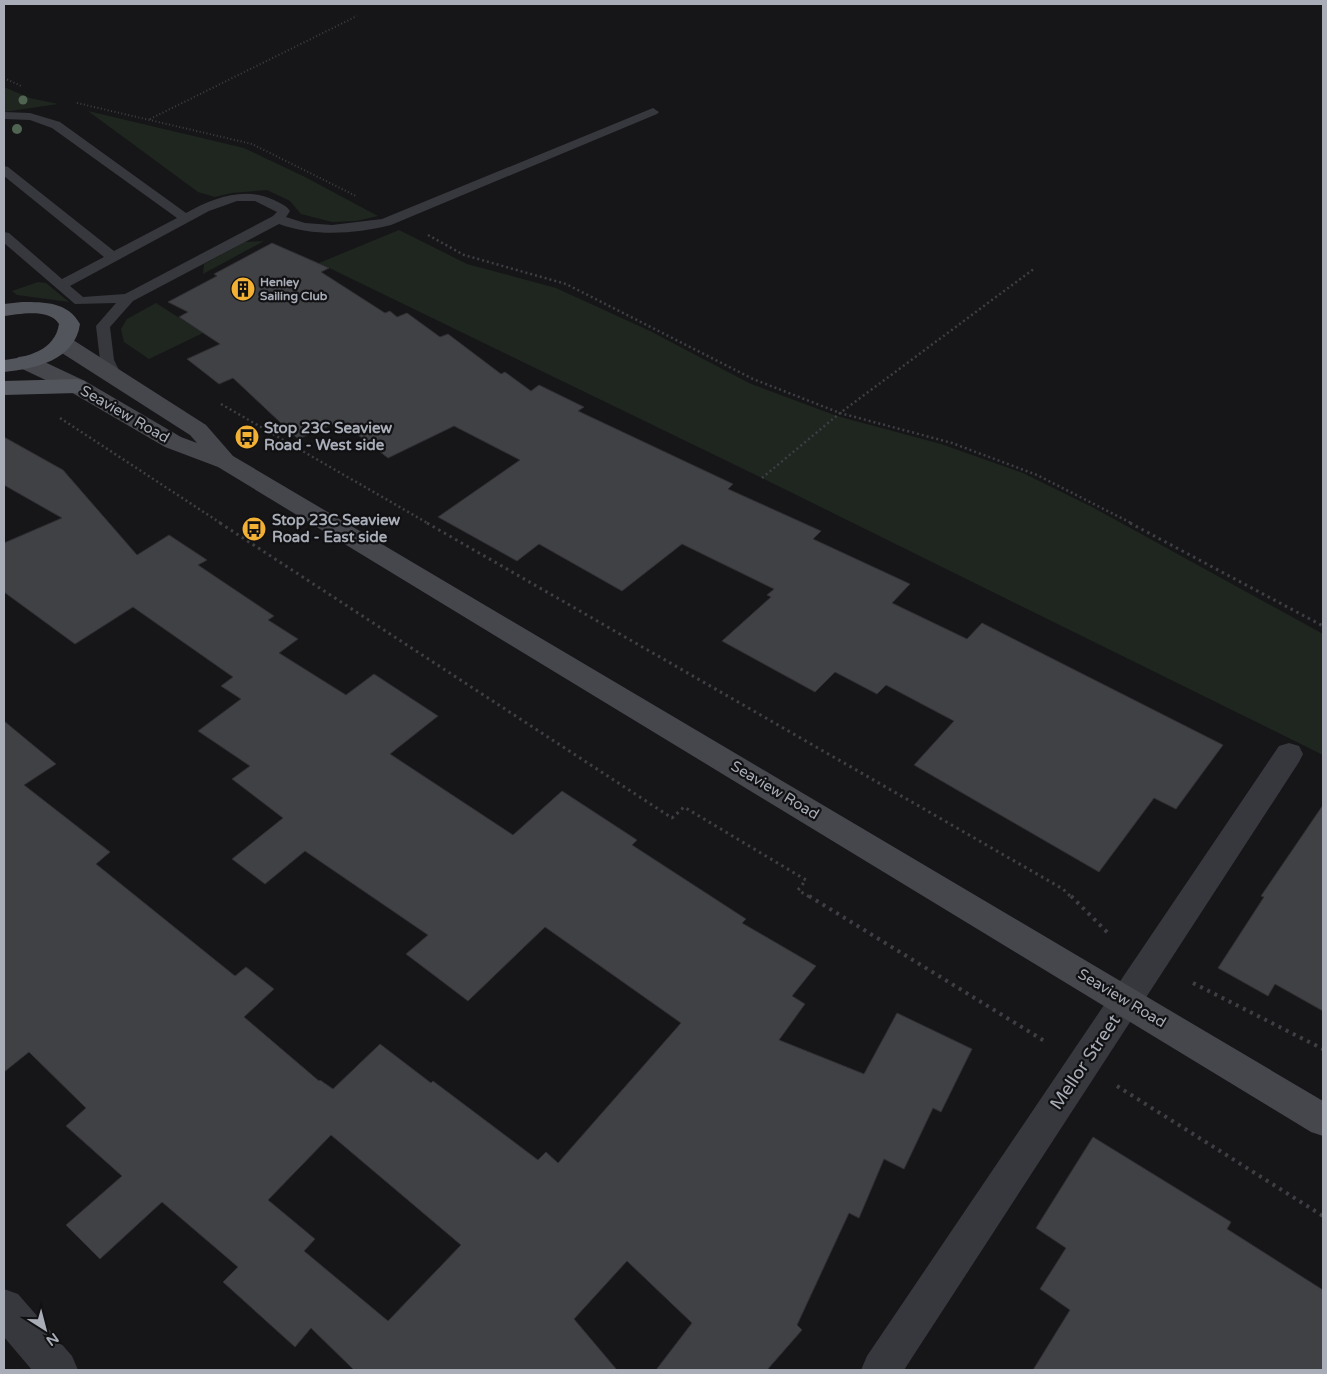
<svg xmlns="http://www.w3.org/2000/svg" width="1327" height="1374" font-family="'Varela Round',sans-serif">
<rect width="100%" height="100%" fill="#161618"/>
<!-- green -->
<g fill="#1e261f">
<polygon points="4,87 30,98 58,104 4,112"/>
<polygon points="88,111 244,148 305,177 378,216 356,221 332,222 301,214 290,201 267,190 232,193 215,197 198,192"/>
<polygon points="399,230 467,264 556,288 650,331 749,383 837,416 941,444 1023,473 1094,508 1323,634 1323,755 762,478 319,263"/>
<polygon points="264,241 203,274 204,264 245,242"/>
<polygon points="38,282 46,283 69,302 17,295 12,291"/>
<polygon points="156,303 203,333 149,359 124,342 121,329 127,319"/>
</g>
<!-- building -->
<g fill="#404145" stroke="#303034" fill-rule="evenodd">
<polygon points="272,243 329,268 321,272 385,313 390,311 397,317 407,313 440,337 448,334 501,374 505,372 531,391 539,385 584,407 578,411 733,484 728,489 821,531 813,539 910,584 892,603 967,639 982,623 1223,745 1176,809 1154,798 1099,872 914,765 954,721 886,685 877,694 835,672 815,692 722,641 771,597 767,595 774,589 682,544 622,591 539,544 517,561 438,517 520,460 454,426 388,458 340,421 298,439 233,378 219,384 187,359 220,344 179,317 188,312 168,302 217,276 214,274"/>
<path d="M4,437L63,470L137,555L169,535L207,560L198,565L274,616L268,620L298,639L279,653L346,695L374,674L438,716L390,754L513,835L562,791L637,840L632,845L746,919L742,923L816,966L792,996L805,1004L779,1040L864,1074L897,1013L972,1049L941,1112L933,1108L904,1169L884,1159L859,1218L849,1213L797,1325L802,1330L767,1370H656L692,1323L627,1261L574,1319L617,1370H354L311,1328L295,1347L223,1282L238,1267L162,1202L100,1259L66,1225L122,1176L66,1126L86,1108L29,1052L4,1072V721L56,764L24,785L110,852L96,864L235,976L246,967L274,989L244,1017L319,1081L320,1080L333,1089L380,1044L431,1083L433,1081L538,1160L546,1152L558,1163L681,1023L545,927L468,1001L406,954L428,935L305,851L265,884L232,859L283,818L232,779L250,766L198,731L241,699L221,686L233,677L133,607L75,644L4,592V543L62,518L4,485ZM331,1135L461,1245L388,1321L304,1251L315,1239L268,1200Z"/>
<polygon points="1323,805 1323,1011 1275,984 1268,996 1218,968 1264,897 1261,896"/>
<polygon points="1093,1137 1231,1222 1227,1229 1323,1290 1323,1370 1033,1370 1070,1310 1040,1289 1066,1248 1036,1228"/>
</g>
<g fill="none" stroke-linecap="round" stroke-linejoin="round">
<!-- path-far3 -->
<g stroke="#3d3f44" stroke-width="2" stroke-dasharray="1 2.5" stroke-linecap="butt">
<polyline points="4,78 23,87"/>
<polyline points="77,103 252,144 356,196"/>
<polyline points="150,119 357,16"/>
</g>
<!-- path-far2 -->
<g stroke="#3d3f44" stroke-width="2.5" stroke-dasharray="2 3" stroke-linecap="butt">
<polyline points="428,235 464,255 566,284 753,379 840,413 952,443 1037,475 1133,524"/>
<polyline points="221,404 429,524"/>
<polyline points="60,418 222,524"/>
<polyline points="762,478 840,413 1035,268"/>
</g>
<!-- path-far1 -->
<g stroke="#3d3f44" stroke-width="3" stroke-dasharray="2.5 4" stroke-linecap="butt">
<polyline points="220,523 672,818 684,807 806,880 798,890 811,898"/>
<polyline points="427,523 1063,889 1072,898"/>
<polyline points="1130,523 1323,626"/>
</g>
<!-- path -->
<g stroke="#3d3f44" stroke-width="4" stroke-dasharray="3 5" stroke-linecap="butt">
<polyline points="809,896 1046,1042"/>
<polyline points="1071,896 1110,935"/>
<polyline points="1193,983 1323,1049"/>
<polyline points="1117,1086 1323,1216"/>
</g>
<!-- service -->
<path fill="#37383d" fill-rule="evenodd" d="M653,108L659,112L657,114L391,225C354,234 315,237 279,224L133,301L110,327L114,360L123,378L121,381H111L100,360L96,326L116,303L75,304L4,243V232L9,233L62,279L104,257L4,176V166L8,167L114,251L177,218L52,128L30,120L4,119V112L30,113L60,122L186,213C213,198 245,186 274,200C280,203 287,206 290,211L286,217L305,223L332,225L382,219ZM237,201H255L277,212L273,216L125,294L83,297L70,286L209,211Z"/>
<!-- minor -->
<g fill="#37383d" fill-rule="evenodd">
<polygon points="1289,743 1299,746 1303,754 1299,762 904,1370 861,1370 867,1356 1279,746"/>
<polygon points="4,1289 18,1294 72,1356 78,1370 32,1370 4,1337"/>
</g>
<!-- secondary -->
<polygon fill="#45474d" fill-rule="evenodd" points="62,337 70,338 206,425 233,456 1323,1101 1323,1136 1311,1132 218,467 165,447 69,391 18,367 15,362 18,357 26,356 34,357 85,381 181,437 197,443 190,435 54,348 51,343 54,338"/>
<!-- primary -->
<g fill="#53555c" fill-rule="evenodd">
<path d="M22,302C45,302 68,302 80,324C75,360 35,369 4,372V360C27,357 55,351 59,324C50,308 19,314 4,316V304Z"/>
<polygon points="77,379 85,381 88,386 85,391 77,393 4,395 4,381"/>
</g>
</g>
<!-- trees -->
<g fill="#506452">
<circle cx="23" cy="100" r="4.5"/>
<circle cx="17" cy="129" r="5"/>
</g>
<!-- icons -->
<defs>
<symbol id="building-disc" viewBox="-11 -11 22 22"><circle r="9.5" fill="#f2b134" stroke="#111113"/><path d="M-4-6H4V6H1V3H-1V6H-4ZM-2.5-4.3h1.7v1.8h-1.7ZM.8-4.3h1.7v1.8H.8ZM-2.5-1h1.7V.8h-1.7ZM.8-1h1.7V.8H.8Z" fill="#111"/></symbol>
<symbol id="bus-disc" viewBox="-11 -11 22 22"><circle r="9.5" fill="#f2b134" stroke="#111113"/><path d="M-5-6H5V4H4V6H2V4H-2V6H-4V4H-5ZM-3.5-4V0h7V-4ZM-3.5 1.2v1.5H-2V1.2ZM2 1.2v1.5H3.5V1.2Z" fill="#111"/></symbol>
</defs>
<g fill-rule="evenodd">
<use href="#building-disc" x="229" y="275" width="28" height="28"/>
<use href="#bus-disc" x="233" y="423" width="28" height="28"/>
<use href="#bus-disc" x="240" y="515" width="28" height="28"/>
</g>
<g text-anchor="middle" stroke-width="4.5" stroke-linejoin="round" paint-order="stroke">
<!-- far-poi labels -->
<g font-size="12" font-weight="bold" fill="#a8adb8" stroke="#111113" text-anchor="start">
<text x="260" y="286">Henley<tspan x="260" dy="14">Sailing Club</tspan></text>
</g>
<!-- street labels -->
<g font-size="15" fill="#a8adb8" stroke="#111113">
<text transform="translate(125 414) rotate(30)" y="5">Seaview Road</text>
<text transform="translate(775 790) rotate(31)" y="5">Seaview Road</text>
<text transform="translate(1122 998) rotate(31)" y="5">Seaview Road</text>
</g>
<!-- poi labels -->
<g font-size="15" font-weight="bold" fill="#a8adb8" stroke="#111113" text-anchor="start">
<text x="264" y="433">Stop 23C Seaview<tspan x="264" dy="17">Road - West side</tspan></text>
<text x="272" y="525">Stop 23C Seaview<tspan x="272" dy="17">Road - East side</tspan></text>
</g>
<!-- near-street labels -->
<g font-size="18" fill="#a8adb8" stroke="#111113">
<text transform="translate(1085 1062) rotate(-56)" y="6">Mellor Street</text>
</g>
</g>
<!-- border -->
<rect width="1327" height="1374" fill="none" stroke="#a8adb8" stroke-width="10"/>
<!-- north arrow -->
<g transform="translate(45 1329) rotate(144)" stroke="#111113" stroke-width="4" paint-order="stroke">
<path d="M0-4L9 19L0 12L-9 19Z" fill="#a8adb8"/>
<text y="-8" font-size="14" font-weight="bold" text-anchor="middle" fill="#a8adb8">N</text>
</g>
</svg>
